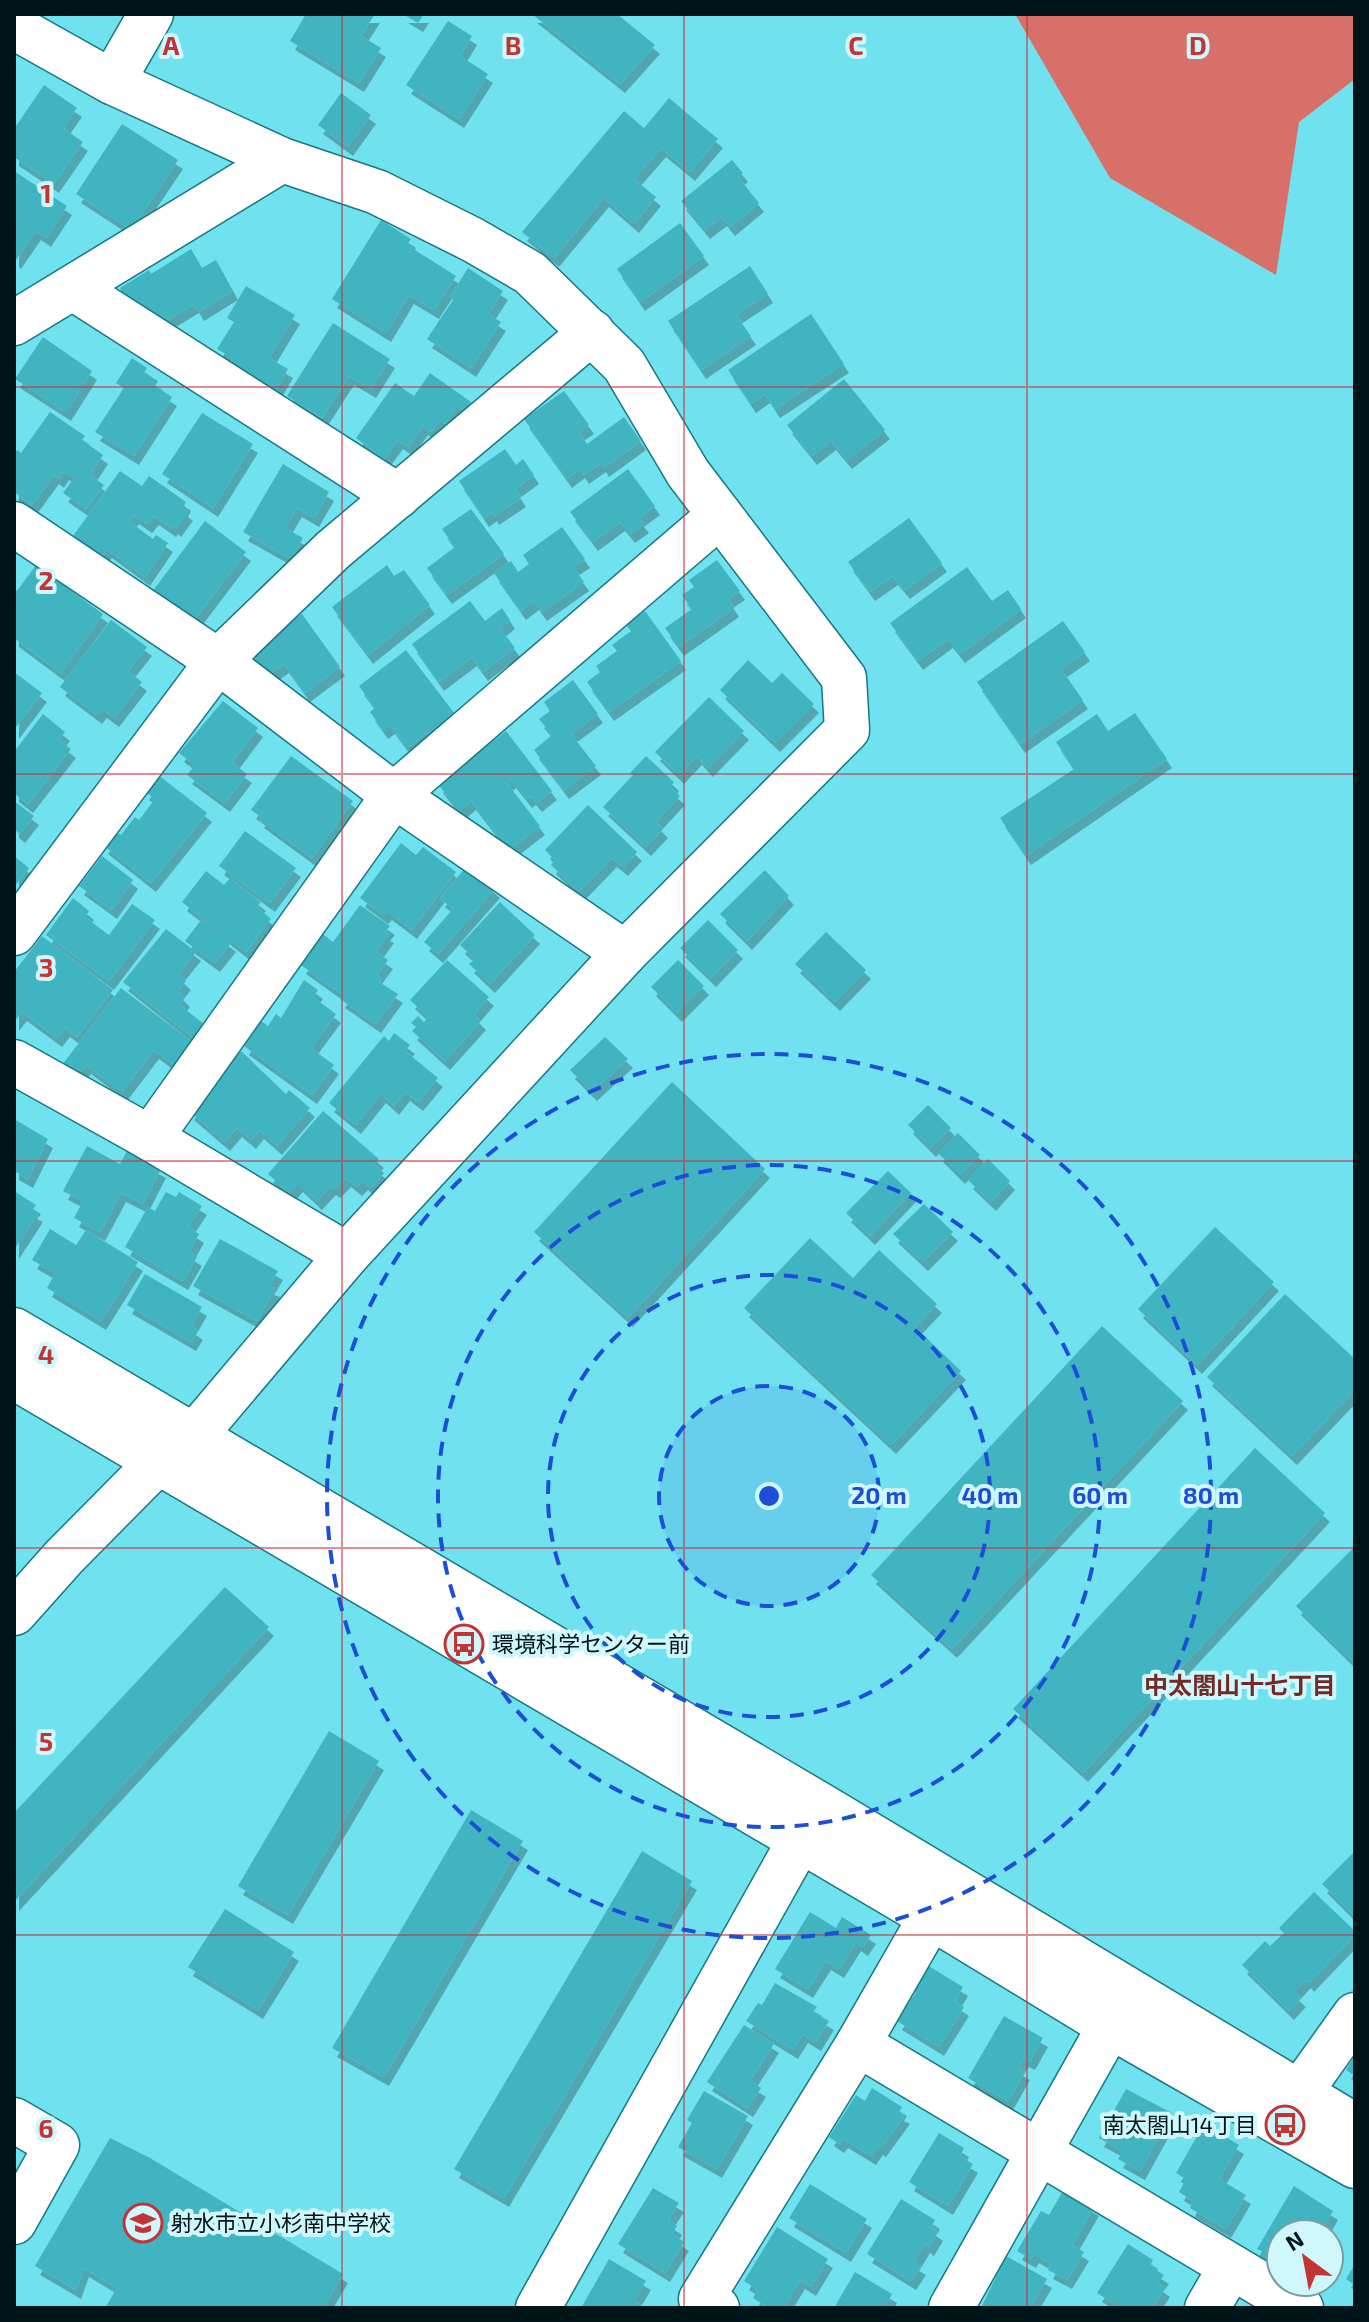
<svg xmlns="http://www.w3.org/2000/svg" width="1369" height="2322" font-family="'Exo 2','Noto Sans JP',sans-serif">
<defs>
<filter id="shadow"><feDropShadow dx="5" dy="9" stdDeviation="0" flood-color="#0004"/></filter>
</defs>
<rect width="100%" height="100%" fill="#70e2ef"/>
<!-- forest -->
<polygon fill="#d67068" points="1015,14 1355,14 1355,79 1299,122 1276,275 1110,178"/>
<!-- building -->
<g fill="#41b4c1" filter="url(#shadow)">
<polygon points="306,14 375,14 361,36 381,48 359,83 290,41"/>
<polygon points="403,14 424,14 418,23"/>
<polygon points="532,14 617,14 655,45 620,84"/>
<polygon points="448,21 472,36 460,56 488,74 459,119 406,85"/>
<polygon points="44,85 77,108 63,128 83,142 54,184 14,157 14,129"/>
<polygon points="341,93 371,115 348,147 318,125"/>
<polygon points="669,98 718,139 690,172 661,148 634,179 656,197 634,224 604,198 554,258 522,232 624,111 644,128"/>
<polygon points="122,124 178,160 131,230 76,194"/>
<polygon points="732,160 743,173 738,177 759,203 730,227 722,217 705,230 681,201"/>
<polygon points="14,171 67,206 46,238 36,231 16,260 14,258"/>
<polygon points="381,220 411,239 407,245 456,276 434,310 409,295 386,333 332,299"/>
<polygon points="680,223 704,256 640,302 617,269"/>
<polygon points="191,249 202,268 216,260 233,291 199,312 194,304 163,323 125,300 120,288 149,270 151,274"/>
<polygon points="750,266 768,294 736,315 751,336 701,370 668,321"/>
<polygon points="468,268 503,291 488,314 501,322 471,368 427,339 453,300 450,297"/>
<polygon points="246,286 295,315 269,358 288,369 275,392 229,364 233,358 217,349 234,322 227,318"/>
<polygon points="811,314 844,364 775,409 765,394 751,404 728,370"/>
<polygon points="333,323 390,359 371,389 349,376 322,418 287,396"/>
<polygon points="43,337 92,371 66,412 15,379"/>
<polygon points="132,358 147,368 144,373 158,381 155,386 172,397 134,456 95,432 124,388 116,383"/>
<polygon points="430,373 471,402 464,411 457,406 445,424 440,420 431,432 423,426 408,447 398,440 384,459 356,438 395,383 414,396"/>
<polygon points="844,379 885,430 847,460 831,441 812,456 787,425"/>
<polygon points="564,391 589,425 579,432 587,444 624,417 641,441 604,468 601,463 584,475 580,469 567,479 524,419"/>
<polygon points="50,412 85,436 82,440 103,455 90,475 104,485 86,509 63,493 74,478 64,471 59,479 54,475 32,505 14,492 14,454 17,450 21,453"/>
<polygon points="202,413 253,444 213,508 162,474"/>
<polygon points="505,449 516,465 523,459 534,475 515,489 521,498 494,516 492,512 484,518 459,481"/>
<polygon points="283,464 329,492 314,518 297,508 285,528 303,538 291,559 243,532"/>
<polygon points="628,469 655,506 639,518 644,524 630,534 620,522 593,542 570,512"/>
<polygon points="120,471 142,486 149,476 186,502 183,508 188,512 176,528 173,525 171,528 154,516 147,524 134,515 129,521 153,539 156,535 168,543 145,577 107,549 101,557 73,536"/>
<polygon points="471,509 504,554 447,595 427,568 455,547 442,529"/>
<polygon points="909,518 942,563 905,590 893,576 870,592 848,562"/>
<polygon points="205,521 246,552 193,622 152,592"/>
<polygon points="562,527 585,559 573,567 584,582 542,612 534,601 521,611 494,573 511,561 518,572 529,564 523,555"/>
<polygon points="717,560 740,591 728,599 734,608 679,647 665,628 692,609 682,595 694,587 689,580"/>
<polygon points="36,565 103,614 61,673 14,638 14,589 17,591"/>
<polygon points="387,565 394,576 404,570 430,605 368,655 332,607"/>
<polygon points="967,567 992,601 1008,590 1021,609 960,654 948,639 918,661 890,623"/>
<polygon points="470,601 485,621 502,608 510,620 500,628 515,648 483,672 472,657 439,682 412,644"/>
<polygon points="645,611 681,661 609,712 587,682 600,672 596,666 617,651 612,645 631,631 626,625"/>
<polygon points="302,614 340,667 305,693 284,664 267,676 249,651"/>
<polygon points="111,620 147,647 128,671 142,682 114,718 102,709 97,715 60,687"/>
<polygon points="1063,621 1085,652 1061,669 1083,700 1020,744 977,682"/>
<polygon points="406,650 458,718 432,738 428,732 407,748 390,725 383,730 370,712 375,708 359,686"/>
<polygon points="748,660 772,683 782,673 814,704 775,743 720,690"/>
<polygon points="14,672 42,693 14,730"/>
<polygon points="573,680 598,714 571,734 596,766 564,790 534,750 552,735 539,719 550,711 544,702"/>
<polygon points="709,697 744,731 708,768 697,756 679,775 655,752"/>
<polygon points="223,701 258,728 232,763 247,774 225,803 187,775 195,765 179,753"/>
<polygon points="1135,713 1167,759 1026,856 1000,818 1074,769 1056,742 1097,714 1108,731"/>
<polygon points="43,714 65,732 59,740 71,749 28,804 14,793 14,752"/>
<polygon points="506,731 552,791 537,803 531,796 527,799 511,779 507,783 540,826 509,850 471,801 459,811 438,784"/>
<polygon points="291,756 353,801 312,858 259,819 261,817 251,810"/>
<polygon points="646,756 674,782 670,787 680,796 656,822 663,829 646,847 603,807 633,775 630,773"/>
<polygon points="157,774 207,813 151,883 103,845 115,831 121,835 135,817 139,820 155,799 144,791"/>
<polygon points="14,801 34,816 20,834 14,829"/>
<polygon points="588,805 637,852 623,867 612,858 579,892 551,865 555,860 545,850"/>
<polygon points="245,831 296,868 270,903 219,866"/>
<polygon points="401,843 416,855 423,847 456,872 412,930 387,911 383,915 360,898"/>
<polygon points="14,856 29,868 14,887"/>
<polygon points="102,856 133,880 112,910 79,886"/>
<polygon points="467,866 495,889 438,954 424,942 453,909 440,898"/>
<polygon points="765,870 789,896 747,941 720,914"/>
<polygon points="206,871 224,885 230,878 261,902 257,907 271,919 246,952 182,902"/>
<polygon points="73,898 89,911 85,917 109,935 132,904 155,920 109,981 46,935"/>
<polygon points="500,902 535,935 490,984 469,964 475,959 460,945"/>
<polygon points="360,905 390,926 385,932 389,934 376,952 388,960 377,975 382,978 379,982 398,994 376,1024 340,999 343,995 301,965 323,934 333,942"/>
<polygon points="201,920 231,943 215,963 185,941"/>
<polygon points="708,920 738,950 711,978 680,948"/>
<polygon points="166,929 196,952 178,974 186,981 178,991 185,998 180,1005 204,1024 193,1038 123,982"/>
<polygon points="826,932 866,970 835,1002 795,964"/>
<polygon points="42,936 113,990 77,1037 65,1028 57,1038 22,1012 14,1022 14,972"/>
<polygon points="447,960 489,997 474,1014 481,1021 445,1061 412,1031 416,1027 411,1023 418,1016 424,1022 428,1017 410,1000"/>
<polygon points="678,960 704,986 677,1013 651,987"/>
<polygon points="304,980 318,990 313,997 336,1014 311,1048 334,1065 312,1095 244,1046 261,1021 268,1026 276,1014 281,1018"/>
<polygon points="121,988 195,1044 177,1067 154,1050 122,1092 86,1065 77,1077 62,1065"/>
<polygon points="394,1033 410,1045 405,1051 438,1078 418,1102 405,1092 394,1106 381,1094 356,1125 329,1103 384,1036 389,1041"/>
<polygon points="605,1037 628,1059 592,1092 570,1070"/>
<polygon points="241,1051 286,1094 289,1090 310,1108 277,1146 259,1130 251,1140 237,1128 225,1142 189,1111"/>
<polygon points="672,1082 765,1169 628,1318 534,1232"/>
<polygon points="928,1105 951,1128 931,1148 908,1125"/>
<polygon points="323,1111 379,1159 374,1164 384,1173 371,1188 363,1181 357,1187 346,1178 335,1189 331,1186 317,1201 298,1183 289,1193 268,1174"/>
<polygon points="14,1119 48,1139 28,1179 14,1171"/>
<polygon points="958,1133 980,1155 960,1175 938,1153"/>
<polygon points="87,1146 120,1164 127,1151 161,1169 143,1204 121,1193 100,1232 74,1218 83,1201 63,1191"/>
<polygon points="988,1159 1010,1181 991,1202 968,1180"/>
<polygon points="888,1171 911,1193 870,1236 846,1213"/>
<polygon points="14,1191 36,1205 32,1210 38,1213 14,1250"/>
<polygon points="166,1192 176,1197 179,1192 202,1206 188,1227 199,1234 189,1252 197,1257 183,1281 125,1247 148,1207 155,1211"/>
<polygon points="924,1204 953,1232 923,1262 893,1234"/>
<polygon points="1215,1227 1274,1282 1197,1365 1138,1309"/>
<polygon points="50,1229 76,1245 86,1230 138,1262 101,1321 47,1288 55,1273 32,1260"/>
<polygon points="810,1238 853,1278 879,1250 937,1304 915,1327 961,1371 891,1445 744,1308"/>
<polygon points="220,1239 278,1271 269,1286 275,1288 257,1321 193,1286"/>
<polygon points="145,1274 202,1307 191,1326 198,1331 191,1342 127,1305"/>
<polygon points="1285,1294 1355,1359 1355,1390 1292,1456 1207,1377"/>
<polygon points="1102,1326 1183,1401 952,1649 871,1575"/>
<polygon points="1255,1448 1325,1513 1083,1773 1013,1709"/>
<polygon points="1355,1546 1355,1664 1296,1606"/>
<polygon points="225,1587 269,1627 14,1902 14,1813"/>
<polygon points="329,1731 379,1761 288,1915 238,1886"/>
<polygon points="471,1810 523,1841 384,2077 332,2048"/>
<polygon points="642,1851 692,1881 504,2198 454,2169"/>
<polygon points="1355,1851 1355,1917 1322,1884"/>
<polygon points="1314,1892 1355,1931 1355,1935 1309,1983 1306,1979 1294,1992 1301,1998 1289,2011 1242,1965 1265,1941 1270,1946 1284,1933 1279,1928"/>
<polygon points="225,1909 294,1952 258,2010 188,1967"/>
<polygon points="810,1912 836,1928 842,1917 871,1935 863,1947 856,1942 839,1969 826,1961 808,1989 775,1969"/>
<polygon points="927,1965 963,1987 955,2001 964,2007 939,2047 897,2021 916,1992 911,1989"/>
<polygon points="775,1983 817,2007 813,2012 829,2021 816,2042 803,2034 793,2050 746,2021 758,2003 762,2005"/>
<polygon points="1004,2016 1043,2038 1030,2061 1024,2058 1018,2067 1025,2071 1008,2101 968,2078"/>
<polygon points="744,2025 774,2044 750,2081 761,2088 748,2108 707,2082"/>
<polygon points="1355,2056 1355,2076 1346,2070"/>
<polygon points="872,2088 902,2107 899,2112 905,2115 881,2148 878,2146 871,2156 843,2139 839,2144 829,2137 856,2095 865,2101"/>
<polygon points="1126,2089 1172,2113 1140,2171 1118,2159 1123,2151 1099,2138"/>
<polygon points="704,2091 748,2116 717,2169 678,2147 692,2123 687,2120"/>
<polygon points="1204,2124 1239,2145 1219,2179 1246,2195 1226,2229 1190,2208 1193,2201 1179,2192 1186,2179 1176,2173"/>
<polygon points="939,2133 964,2148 960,2156 973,2164 948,2206 909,2182"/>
<polygon points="110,2138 150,2158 343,2274 323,2308 105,2308 117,2288 84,2268 76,2290 35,2266"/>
<polygon points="810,2184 867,2219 846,2253 789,2218"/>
<polygon points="1294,2186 1333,2211 1320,2234 1281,2234 1281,2262 1276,2259 1272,2265 1259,2257 1262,2251 1257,2249"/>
<polygon points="653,2188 679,2203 668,2220 677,2226 672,2234 684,2242 665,2273 618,2244"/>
<polygon points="1064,2189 1094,2207 1072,2245 1084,2252 1067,2280 1048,2270 1051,2264 1034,2254 1031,2259 1017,2251 1041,2211 1049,2215"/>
<polygon points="901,2199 935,2220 931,2227 938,2232 929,2247 925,2244 914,2262 921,2266 911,2281 867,2254"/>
<polygon points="777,2227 828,2259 811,2287 800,2280 783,2308 769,2308 753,2298 758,2290 744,2281"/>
<polygon points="1128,2244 1153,2260 1150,2266 1164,2275 1158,2283 1165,2288 1152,2308 1121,2308 1097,2293"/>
<polygon points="1006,2256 1047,2279 1030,2308 981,2308"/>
<polygon points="609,2259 646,2281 634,2301 642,2305 640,2308 581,2308"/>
<polygon points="1355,2264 1355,2285 1346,2279"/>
<polygon points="855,2272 892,2294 884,2308 834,2308"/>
</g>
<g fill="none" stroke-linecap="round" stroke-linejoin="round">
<defs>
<g id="minor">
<polyline points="14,27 112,82 282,160 377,192 473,240 530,273 624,365 688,473 844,678 847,730 625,953 347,1255 194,1436 159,1461 64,1557 14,1613"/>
<polyline points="112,82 151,14"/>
<polyline points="73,288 398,496"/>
<polyline points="14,323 282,160"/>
<polyline points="14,524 218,661 394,795 625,953"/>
<polyline points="14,933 218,661 333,550 592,332"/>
<polyline points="14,1062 150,1138 347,1255"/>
<polyline points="150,1138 394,795 720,515"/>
<polyline points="14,1330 822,1806 1355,2126"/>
<polyline points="14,1377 931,1917 1110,2026 1355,2166"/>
<polyline points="931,1917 858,2044 1301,2308"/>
<polyline points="1300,2092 1355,2015"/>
<polyline points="14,2120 57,2145 14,2222"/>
<polyline points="538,2308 800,1840"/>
<polyline points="717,2308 701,2299 858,2044"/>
<polyline points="951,2308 1110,2026"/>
<polyline points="1207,2308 1231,2267"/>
</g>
</defs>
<!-- minor casing -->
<use href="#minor" stroke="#177881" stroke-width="47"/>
<!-- minor -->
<use href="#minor" stroke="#fff" stroke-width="44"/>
</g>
<!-- grid -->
<path fill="none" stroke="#c33434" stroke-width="2" stroke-opacity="0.55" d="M342,14V2308M684,14V2308M1027,14V2308M14,387H1355M14,774H1355M14,1161H1355M14,1548H1355M14,1935H1355"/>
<!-- distance rings -->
<circle cx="769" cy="1496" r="110" fill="#1d4ed8" fill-opacity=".12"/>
<g fill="none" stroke="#1d4ed8" stroke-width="4" stroke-dasharray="14 10">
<circle cx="769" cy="1496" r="110"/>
<circle cx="769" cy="1496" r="221"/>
<circle cx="769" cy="1496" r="331"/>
<circle cx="769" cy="1496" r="442"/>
</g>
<!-- icons -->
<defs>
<symbol id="bus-ring" viewBox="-11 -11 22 22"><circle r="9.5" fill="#cff7fc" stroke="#c33434" stroke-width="1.5"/><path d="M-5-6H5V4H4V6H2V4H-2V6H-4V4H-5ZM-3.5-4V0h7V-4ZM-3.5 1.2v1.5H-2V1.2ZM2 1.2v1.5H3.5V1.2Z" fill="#c33434"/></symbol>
<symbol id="school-ring" viewBox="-11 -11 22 22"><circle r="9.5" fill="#cff7fc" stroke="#c33434" stroke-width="1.5"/><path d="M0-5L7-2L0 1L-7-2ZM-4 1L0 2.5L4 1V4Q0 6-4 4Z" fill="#c33434"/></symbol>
</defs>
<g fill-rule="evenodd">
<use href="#bus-ring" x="442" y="1622" width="44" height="44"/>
<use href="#bus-ring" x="1263" y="2103" width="44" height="44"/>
<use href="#school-ring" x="121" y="2201" width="44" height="44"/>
</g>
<g text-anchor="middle" stroke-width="8" stroke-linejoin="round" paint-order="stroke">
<!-- poi labels -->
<g font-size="22" fill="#001518" stroke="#cff7fc" text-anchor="start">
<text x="492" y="1652">環境科学センター前</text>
<text x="1257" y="2133" text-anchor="end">南太閤山14丁目</text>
<text x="171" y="2231">射水市立小杉南中学校</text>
</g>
<!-- neighbourhood labels -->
<g font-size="24" font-weight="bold" fill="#712b27" stroke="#cff7fc">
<text x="1240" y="1694">中太閤山十七丁目</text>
</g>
</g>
<g font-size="26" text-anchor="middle" font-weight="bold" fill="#c33434" stroke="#cff7fc" stroke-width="8" stroke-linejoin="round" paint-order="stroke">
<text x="171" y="55">A</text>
<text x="513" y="55">B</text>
<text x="856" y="55">C</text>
<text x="1198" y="55">D</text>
<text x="46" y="203">1</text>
<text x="46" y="590">2</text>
<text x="46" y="977">3</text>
<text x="46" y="1364">4</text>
<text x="46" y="1751">5</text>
<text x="46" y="2138">6</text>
</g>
<circle cx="769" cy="1496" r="12" fill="#1d4ed8" stroke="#cff7fc" stroke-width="4"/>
<g font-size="24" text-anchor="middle" font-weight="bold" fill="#1d4ed8" stroke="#cff7fc" stroke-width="8" stroke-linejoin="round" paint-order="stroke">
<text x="879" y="1504">20 m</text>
<text x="990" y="1504">40 m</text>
<text x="1100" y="1504">60 m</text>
<text x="1211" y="1504">80 m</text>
</g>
<!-- border -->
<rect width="1369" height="2322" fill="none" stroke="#001518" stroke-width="32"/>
<!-- north arrow -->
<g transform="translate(1305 2258) rotate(328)"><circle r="38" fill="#cff7fc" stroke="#7c9da1" stroke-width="2"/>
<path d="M0-6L14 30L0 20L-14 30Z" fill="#c33434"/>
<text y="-12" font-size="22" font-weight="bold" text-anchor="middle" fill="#001518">N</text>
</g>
</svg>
